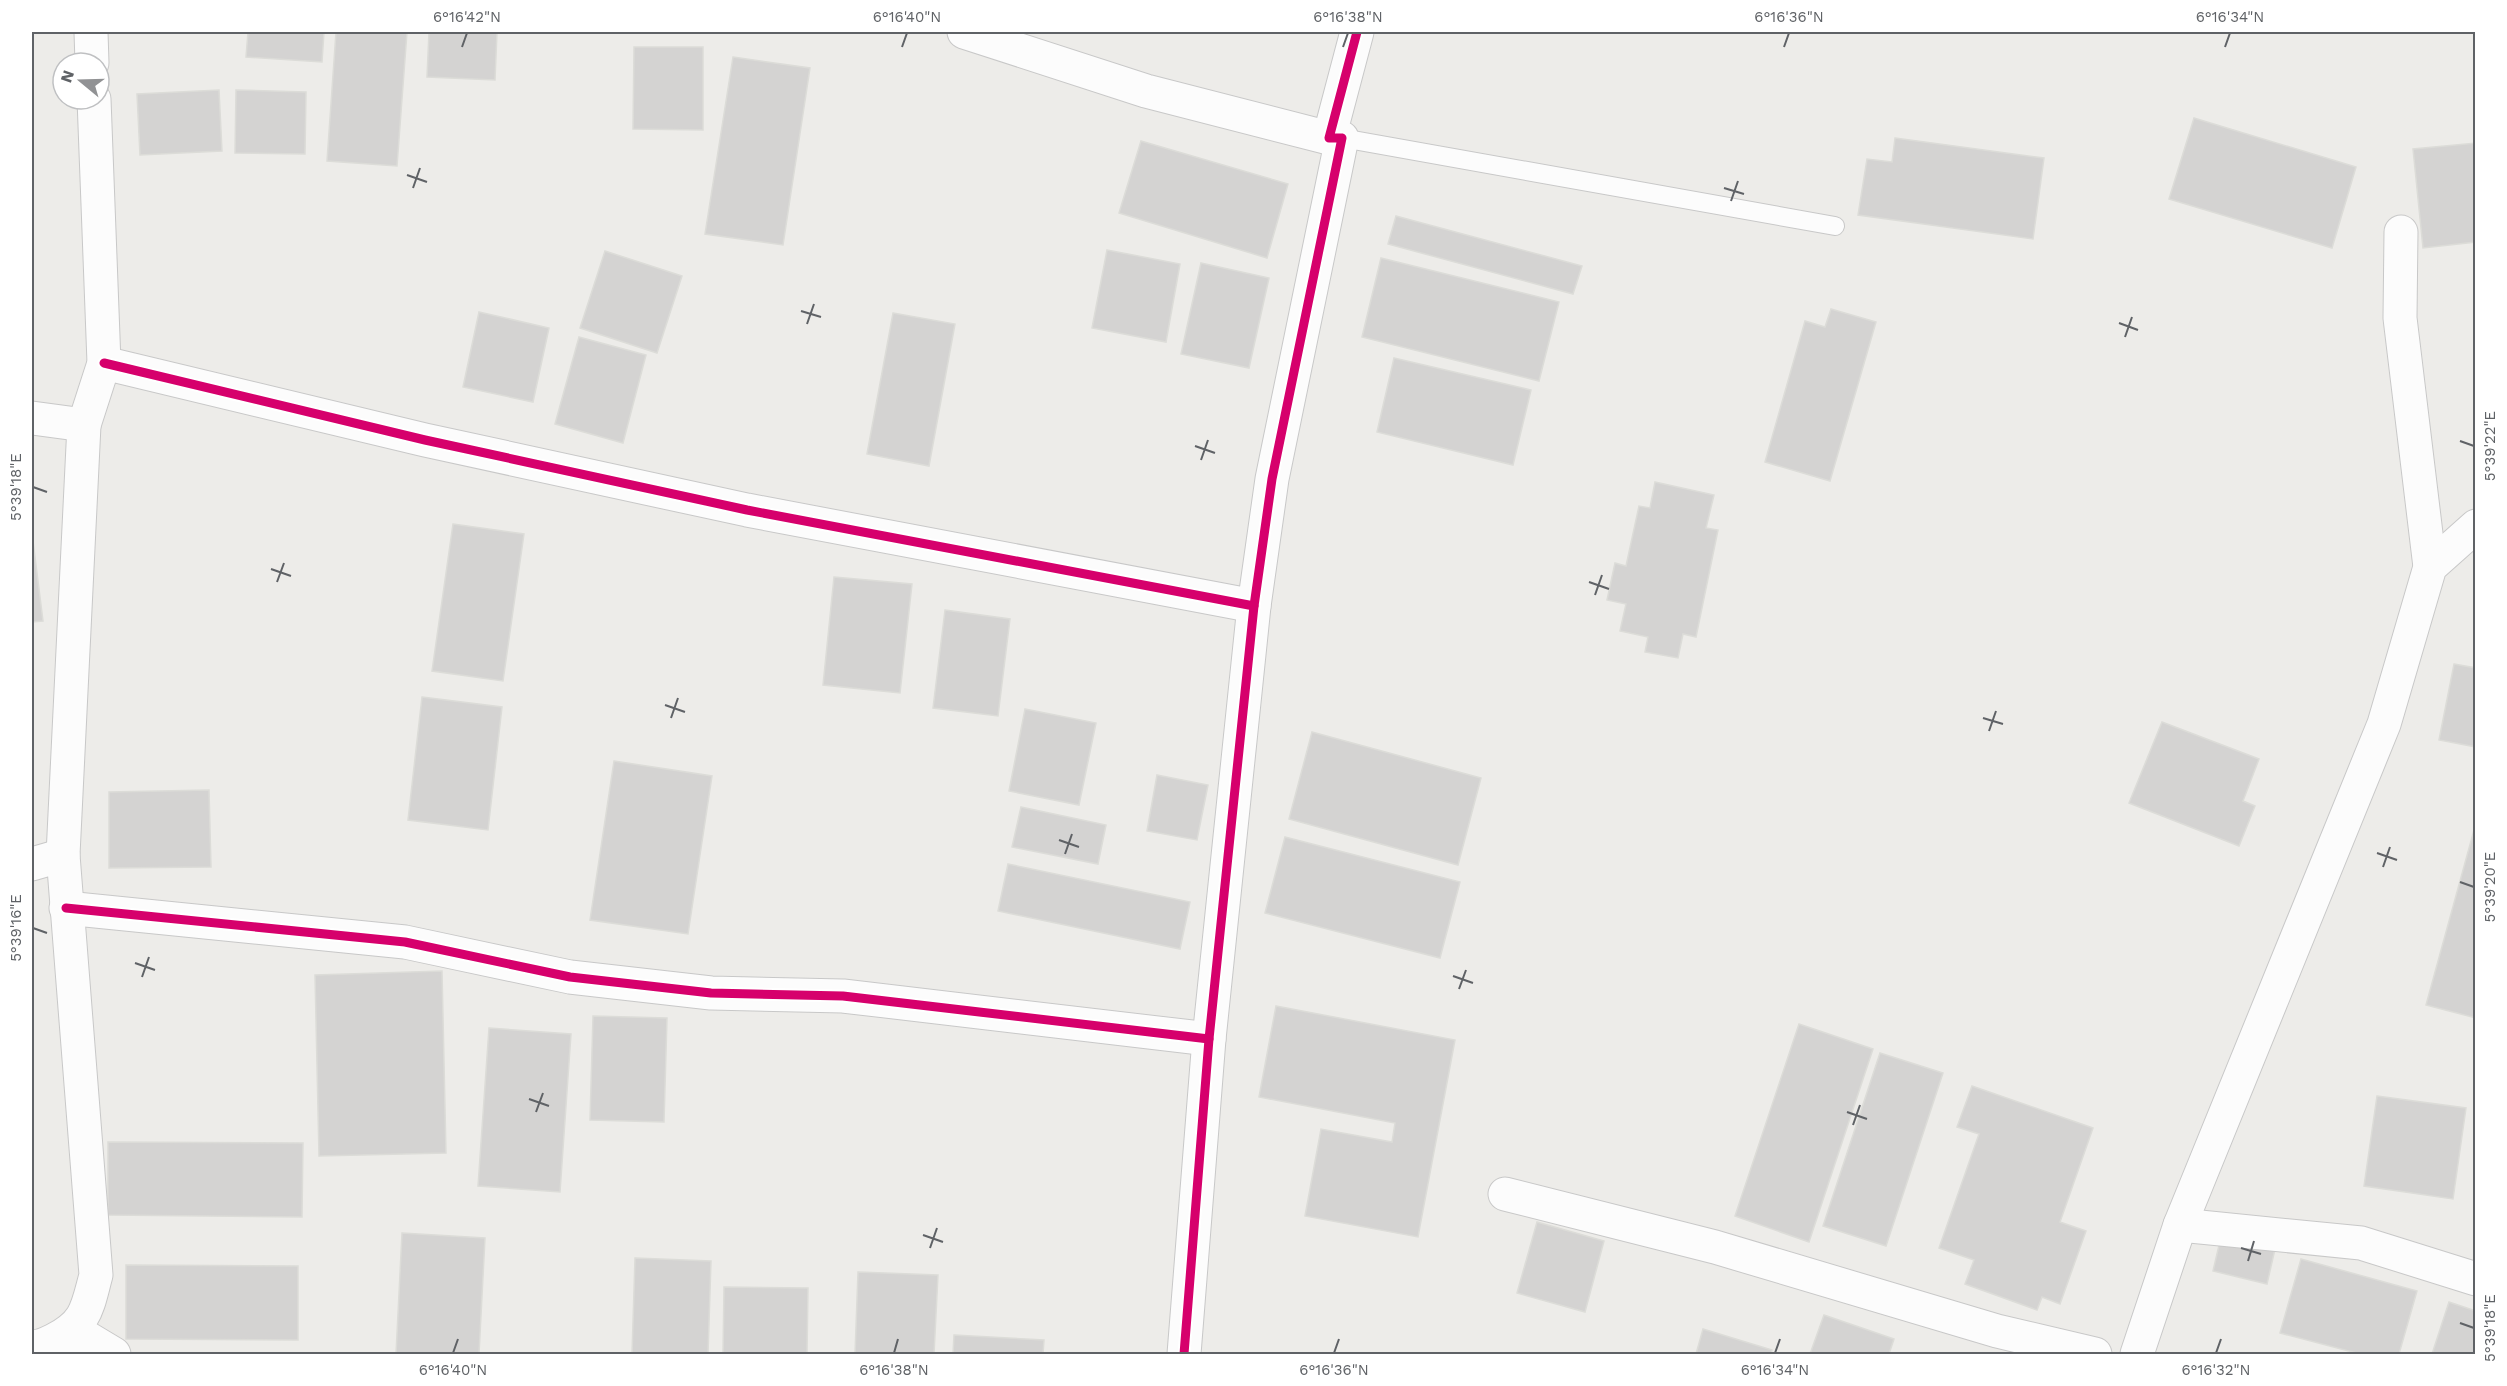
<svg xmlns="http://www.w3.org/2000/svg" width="2507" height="1386" font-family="'Work Sans',sans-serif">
<rect width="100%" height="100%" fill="#edece9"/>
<!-- building -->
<g fill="#d4d3d2" stroke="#dcdcd8" stroke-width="1.5">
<polygon points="248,32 324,32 322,62 246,57"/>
<polygon points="336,32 407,32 397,166 327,161"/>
<polygon points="429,32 497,32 495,80 427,77"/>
<polygon points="634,47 703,47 703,130 633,129"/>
<polygon points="733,57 810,68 783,245 705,234"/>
<polygon points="219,90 222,151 140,155 137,94"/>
<polygon points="236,90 306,92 305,154 235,153"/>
<polygon points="2194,118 2356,167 2332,248 2169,199"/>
<polygon points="1895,138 2044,158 2033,239 1858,215 1867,159 1892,162"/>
<polygon points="1141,141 1288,184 1267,258 1119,213"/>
<polygon points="2476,143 2476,242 2423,248 2413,149"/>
<polygon points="1396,216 1582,266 1573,294 1388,244"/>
<polygon points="1107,250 1180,264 1166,342 1092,328"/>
<polygon points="605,251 682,276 657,353 580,328"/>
<polygon points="1381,258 1559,302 1539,381 1362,337"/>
<polygon points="1201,263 1269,278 1249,368 1181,354"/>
<polygon points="1831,309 1876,322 1830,481 1765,462 1805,321 1825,327"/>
<polygon points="479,312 549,328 533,402 463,387"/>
<polygon points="893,313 955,324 929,466 867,454"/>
<polygon points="579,337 646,355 623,443 555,424"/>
<polygon points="1394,358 1531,390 1513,465 1377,432"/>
<polygon points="1655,482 1714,495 1706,528 1718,530 1696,637 1683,634 1678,658 1645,652 1648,637 1620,631 1626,604 1607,600 1615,563 1626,566 1639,506 1650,508"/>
<polygon points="453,524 524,534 503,681 432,671"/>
<polygon points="32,533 43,621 32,622"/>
<polygon points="834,577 912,584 900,693 823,685"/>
<polygon points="945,610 1010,619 998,716 933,708"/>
<polygon points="2454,664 2476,668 2476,747 2439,740"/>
<polygon points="422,697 502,707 488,830 408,820"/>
<polygon points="1025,709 1096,723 1079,805 1009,791"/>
<polygon points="2162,722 2259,759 2243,801 2255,806 2239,846 2129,803"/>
<polygon points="1312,732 1481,778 1458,865 1289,819"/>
<polygon points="614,761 712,776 688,934 590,920"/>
<polygon points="1157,775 1208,785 1197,840 1147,831"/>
<polygon points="209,790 211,867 109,868 109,792"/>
<polygon points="1021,807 1106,825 1098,864 1012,847"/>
<polygon points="2474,830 2476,830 2476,1018 2426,1005"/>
<polygon points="1285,837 1460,882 1440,958 1265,913"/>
<polygon points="1008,864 1190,902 1180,949 998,911"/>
<polygon points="442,971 446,1153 319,1156 315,975"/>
<polygon points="1276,1006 1455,1040 1418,1237 1305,1216 1321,1129 1392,1142 1395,1123 1259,1097"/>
<polygon points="593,1016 667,1018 664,1122 590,1120"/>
<polygon points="1799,1024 1873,1049 1809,1242 1735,1216"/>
<polygon points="489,1028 571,1034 560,1192 478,1186"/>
<polygon points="1880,1053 1943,1073 1886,1246 1823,1226"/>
<polygon points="1972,1086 2093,1128 2060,1222 2086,1231 2060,1304 2042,1297 2037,1310 1965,1284 1974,1260 1939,1248 1979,1134 1957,1127"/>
<polygon points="2377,1096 2466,1108 2453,1199 2364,1186"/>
<polygon points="108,1142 303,1143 302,1217 108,1215"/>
<polygon points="1537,1222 1604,1241 1585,1312 1517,1293"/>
<polygon points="2224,1224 2278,1236 2267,1284 2213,1271"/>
<polygon points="402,1233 485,1238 479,1354 396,1354"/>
<polygon points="635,1258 711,1261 708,1354 632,1354"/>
<polygon points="2301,1259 2417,1291 2399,1354 2360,1354 2280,1333"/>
<polygon points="126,1265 298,1266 298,1340 126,1339"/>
<polygon points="858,1272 938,1275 934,1354 855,1354"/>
<polygon points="724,1287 808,1288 807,1354 723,1354"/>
<polygon points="2449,1302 2476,1311 2476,1354 2432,1354"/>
<polygon points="1824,1315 1894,1339 1889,1354 1810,1354"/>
<polygon points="1703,1329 1772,1350 1771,1354 1696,1354"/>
<polygon points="954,1335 1044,1340 1043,1354 953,1354"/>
</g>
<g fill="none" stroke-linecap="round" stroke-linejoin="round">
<defs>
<polyline id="lane" points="1342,138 1835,226"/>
<g id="street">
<polyline points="91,32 92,63"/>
<polyline points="964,32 1146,91 1329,138"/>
<polyline points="2401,232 2400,318 2430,567"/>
<polyline points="104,363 425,440 747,510 1254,606"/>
<path d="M32,418L84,425L63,855L96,1275C87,1308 87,1323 54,1340C46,1344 40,1347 32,1347"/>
<polyline points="84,425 104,363 94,99"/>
<polyline points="32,864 63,855"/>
<polyline points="66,908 405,942 570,977 711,993 843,996 1209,1039"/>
<polyline points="1505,1194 1715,1247 1997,1331 2095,1354"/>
<polyline points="2180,1225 2361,1243 2476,1279"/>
<polyline points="72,1353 74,1330 114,1354"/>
<polyline points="1184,1354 1209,1039 1254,606 1272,479 1342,138 1329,138 1357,32"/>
<polyline points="2137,1354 2180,1225 2384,724 2430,567 2476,526"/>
</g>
</defs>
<!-- lane casing -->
<use href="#lane" stroke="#c8c8c8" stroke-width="20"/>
<!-- street casing -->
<use href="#street" stroke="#c8c8c8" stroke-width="35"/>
<!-- lane -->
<use href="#lane" stroke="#fcfcfc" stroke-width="18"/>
<!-- street -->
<use href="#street" stroke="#fcfcfc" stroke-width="33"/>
<defs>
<g id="cycleway">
<polyline points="104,363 425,440 747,510 1254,606"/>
<polyline points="66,908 405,942 570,977 711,993 843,996 1209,1039"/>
<polyline points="1184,1354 1209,1039 1254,606 1272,479 1342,138 1329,138 1357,32"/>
</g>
</defs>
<!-- cycleway casing -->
<use href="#cycleway" stroke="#fff" stroke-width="13"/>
<!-- cycleway -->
<use href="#cycleway" stroke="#d6006c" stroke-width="9"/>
</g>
<!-- ticks -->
<path fill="none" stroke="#5f6266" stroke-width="2" d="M462,47L467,33M902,47L907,33M1343,47L1348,33M1784,47L1789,33M2225,47L2230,33M407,175L427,182M413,188L420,168M1724,188L1744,194M1731,201L1738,181M801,311L821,317M2119,323L2138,330M807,324L814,304M2125,337L2132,317M2460,441L2474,446M1195,446L1215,453M1201,460L1208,440M33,487L47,492M271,569L291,576M277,582L284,563M1589,582L1609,589M1595,595L1602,575M665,705L685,712M671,718L678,698M1983,718L2003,724M1989,731L1996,711M1059,840L1079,847M2377,853L2397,860M1065,854L1072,834M2383,867L2390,847M2460,882L2474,887M33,928L47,933M135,963L155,970M1453,976L1473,983M142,977L149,957M1459,989L1466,970M529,1099L549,1106M536,1112L543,1093M1847,1112L1867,1119M1853,1125L1860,1105M923,1235L943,1242M930,1248L937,1228M2241,1248L2261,1254M2248,1261L2254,1241M2460,1323L2474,1328M453,1353L458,1339M894,1353L898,1339M1334,1353L1339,1339M1775,1353L1780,1339M2216,1353L2221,1339"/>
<!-- border -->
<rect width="2507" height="1386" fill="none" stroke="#ffffff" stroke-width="66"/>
<!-- north arrow -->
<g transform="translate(81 81) rotate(289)"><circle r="28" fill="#ffffff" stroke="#bfc0c2" stroke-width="1.5"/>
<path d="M0-4.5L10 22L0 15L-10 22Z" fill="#919294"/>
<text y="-9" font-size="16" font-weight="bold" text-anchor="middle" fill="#5f6266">N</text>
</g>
<rect x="33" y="33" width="2441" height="1320" fill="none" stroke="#5f6266" stroke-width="2"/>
<g font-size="15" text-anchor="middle" fill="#5f6266">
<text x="467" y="22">6°16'42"N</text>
<text x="907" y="22">6°16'40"N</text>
<text x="1348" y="22">6°16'38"N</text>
<text x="1789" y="22">6°16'36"N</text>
<text x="2230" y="22">6°16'34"N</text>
<text transform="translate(2490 446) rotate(-90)" y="5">5°39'22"E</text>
<text transform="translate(16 487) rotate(-90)" y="5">5°39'18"E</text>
<text transform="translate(2490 887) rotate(-90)" y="5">5°39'20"E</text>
<text transform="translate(16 928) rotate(-90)" y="5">5°39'16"E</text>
<text transform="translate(2490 1328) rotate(-90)" y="5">5°39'18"E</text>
<text x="453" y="1375">6°16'40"N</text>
<text x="894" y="1375">6°16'38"N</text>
<text x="1334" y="1375">6°16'36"N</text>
<text x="1775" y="1375">6°16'34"N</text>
<text x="2216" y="1375">6°16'32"N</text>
</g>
</svg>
